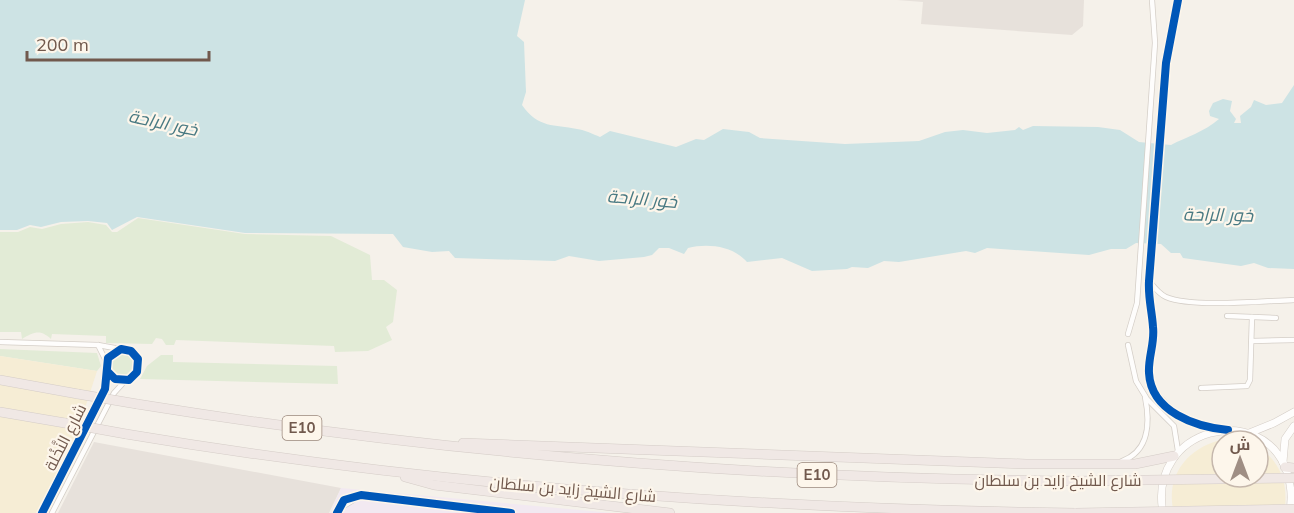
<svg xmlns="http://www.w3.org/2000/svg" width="1294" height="513" font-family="Mulish,Cairo,sans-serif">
<rect width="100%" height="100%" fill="#f5f1ea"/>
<!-- industrial -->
<g fill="#e7e1db">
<polygon points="897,0 1084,0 1083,26 1072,35 921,24 923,2"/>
<polygon points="94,442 341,488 329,513 58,513"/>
</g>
<!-- education -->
<polygon fill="#f2e9f1" points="341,488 612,513 330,513"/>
<!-- green -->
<g fill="#e2ebd6">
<path d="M138,218L245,234L331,236L370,255L372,280H384L397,290L393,322L386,327L392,340L368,351L335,352L334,346L176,340L174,345H166L162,339L156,338L152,344L106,343V336L52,334L51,339C40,329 34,332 22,339L21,332H0V232H18L30,227L42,229L61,224L88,222L106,225L112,232H117Z"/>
<polygon points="0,349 97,353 101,366 97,371 0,356"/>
<circle cx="125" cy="365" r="13"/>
<polygon points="161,355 173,355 173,362 337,366 338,384 140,379 147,366"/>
</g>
<!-- sand -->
<g fill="#f6edd5">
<polygon points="0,356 97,371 76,436 36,513 0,513"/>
<path d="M1225,439L1242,441H1222V477H1258V447C1282,462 1289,487 1284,513H1174C1164,475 1189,446 1225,439Z"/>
</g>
<!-- water -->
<path fill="#cde3e4" d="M0,0H525L517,36L524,42L526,92L522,105C539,129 554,124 577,129C585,130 593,134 600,137L610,131L676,147L696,139L704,140L723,129L749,132L760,138L845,144L919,141L945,132L963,130L987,133L1015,130L1019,127L1023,130L1033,126L1098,127L1120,130L1139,142L1171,145C1186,137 1204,132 1219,119L1210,116L1209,111L1213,103L1223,99L1232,101L1230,111L1236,119L1234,123H1241L1240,116L1251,107L1254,100L1266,105L1282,103L1294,85V269L1268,268L1254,263L1241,266L1183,258L1180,253H1171L1161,244L1136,243L1126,249H1111L1089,255L987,248L975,253L966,251L899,262L884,261L868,268L852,267L847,269L812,271L782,258L747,262C733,246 708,243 688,248L684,254L669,248H659L652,255L644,257L599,261L569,256L555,261L455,258L449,251L432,252L403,247L393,234L245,233L137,217L112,230L107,223L88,221L61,222L41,227L30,225L17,230H0Z"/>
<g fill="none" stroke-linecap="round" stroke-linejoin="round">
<!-- minor-tunnel -->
<polyline stroke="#d4cbc3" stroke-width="4.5" stroke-dasharray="4.5 2" stroke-linecap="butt" points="1153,346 1153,326"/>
<defs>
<g id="minor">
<path d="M1149,281C1154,287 1159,294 1166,297C1192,308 1264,301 1294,300"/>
<polyline points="1227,316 1276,318"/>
<polyline points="1153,326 1148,304 1149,281 1166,63 1178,0"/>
<polyline points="1128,334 1137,303 1155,43 1152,0"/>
<polyline points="1252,341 1294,340"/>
<polyline points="0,342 98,345 120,349"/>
<polyline points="98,345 106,361"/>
<polyline points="1128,345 1136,381 1147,399 1174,426 1178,451"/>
<polyline points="1152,385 1149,372 1153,346"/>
<path d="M1153,388C1171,414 1191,426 1222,430"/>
<polyline points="1201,388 1247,386 1250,380 1252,317"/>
<path d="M1122,461C1150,451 1150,421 1145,397"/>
<polyline points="342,507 360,496"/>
<polyline points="42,513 105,389 108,358 121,349 131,351 138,359 137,372 129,380 115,379 108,372"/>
<polyline points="52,513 114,393 124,382"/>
<polyline points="337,513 344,500 361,495 511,513"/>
</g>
<g id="secondary">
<polyline points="1247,434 1274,423 1294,412"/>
<polyline points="1283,462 1285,439 1294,426"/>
<path d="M1163,513C1147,427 1263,400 1287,472C1291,485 1293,499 1289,513"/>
</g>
<g id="motorway">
<polyline points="0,380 78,394"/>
<path d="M137,404C447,454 761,479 1076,481"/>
<polyline points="0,412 65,423"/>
<path d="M126,434C441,487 758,509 1076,513"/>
<polyline points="463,443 1026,464 1135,464 1174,456"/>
<polyline points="1285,467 1294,468"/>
<polyline points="405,477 434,485 670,513"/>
</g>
</defs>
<!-- minor casing -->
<use href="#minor" stroke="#d4cec7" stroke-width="6"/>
<!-- secondary casing -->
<use href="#secondary" stroke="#d4cdc6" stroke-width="8"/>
<!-- motorway casing -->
<use href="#motorway" stroke="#d4ccc7" stroke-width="10"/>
<!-- minor -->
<use href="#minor" stroke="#fefdfc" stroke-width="4.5"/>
<!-- secondary -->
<use href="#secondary" stroke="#fefdfc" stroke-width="7"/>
<!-- motorway -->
<use href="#motorway" stroke="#f0e8e5" stroke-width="9"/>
<defs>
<g id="motorway-bridge">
<polyline points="78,394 137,404"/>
<polyline points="65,423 126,434"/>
<polyline points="1076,481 1294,478"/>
<polyline points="1076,513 1294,509"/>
</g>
</defs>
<!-- motorway-bridge casing -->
<use href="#motorway-bridge" stroke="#d4ccc7" stroke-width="10" stroke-linecap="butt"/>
<!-- motorway-bridge -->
<use href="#motorway-bridge" stroke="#f0e8e5" stroke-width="9"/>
<defs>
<g id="cycleway">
<path d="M1178,0L1166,63L1149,281C1148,298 1152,311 1153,327C1155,343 1148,357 1149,373C1151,412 1196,427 1228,430"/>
<polyline points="42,513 105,389 108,358 121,349 131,351 138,359 137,372 129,380 115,379 108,372"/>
<polyline points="337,513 344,500 361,495 511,513"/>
</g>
</defs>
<!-- cycleway casing -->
<use href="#cycleway" stroke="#fdf6eb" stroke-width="11"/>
<!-- cycleway -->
<use href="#cycleway" stroke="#0057b8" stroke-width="8"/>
</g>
<g text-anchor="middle" stroke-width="4.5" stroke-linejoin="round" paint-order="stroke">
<!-- shield labels -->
<g fill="#fdf6eb" stroke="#9b887c" stroke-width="1.5">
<rect x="282.5" y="416" width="39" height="24" rx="4.5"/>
<rect x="797.5" y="463" width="39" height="24" rx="4.5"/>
</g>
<g font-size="15" font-weight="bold" fill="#71594d">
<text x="302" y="433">E10</text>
<text x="817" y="480">E10</text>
</g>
<!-- street labels -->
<g font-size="16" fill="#71594d" stroke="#fdf6eb">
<text transform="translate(65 437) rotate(-63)" y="6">شارع النَّخْلة</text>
<text x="1058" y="486">شارع الشيخ زايد بن سلطان</text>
<text transform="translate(573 489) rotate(5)" y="6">شارع الشيخ زايد بن سلطان</text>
</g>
<!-- water labels -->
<g font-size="18" font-style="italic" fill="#487982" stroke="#fdf6eb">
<text transform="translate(163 123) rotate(12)" y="6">خور الراحة</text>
<text transform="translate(642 199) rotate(5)" y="6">خور الراحة</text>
<text transform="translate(1218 215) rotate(1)" y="6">خور الراحة</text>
</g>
</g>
<!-- north arrow -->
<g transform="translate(1240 459)"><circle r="28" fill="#fdf6eb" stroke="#c5b7ac" stroke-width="1.5"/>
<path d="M0-4.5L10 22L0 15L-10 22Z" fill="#9f8e84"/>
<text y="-9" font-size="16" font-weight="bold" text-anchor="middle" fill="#71594d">ش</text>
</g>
<!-- scale -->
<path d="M27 51v9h182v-9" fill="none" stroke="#71594d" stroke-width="3"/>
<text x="36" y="51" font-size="18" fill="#71594d" stroke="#fdf6eb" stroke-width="4.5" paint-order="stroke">200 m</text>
</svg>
